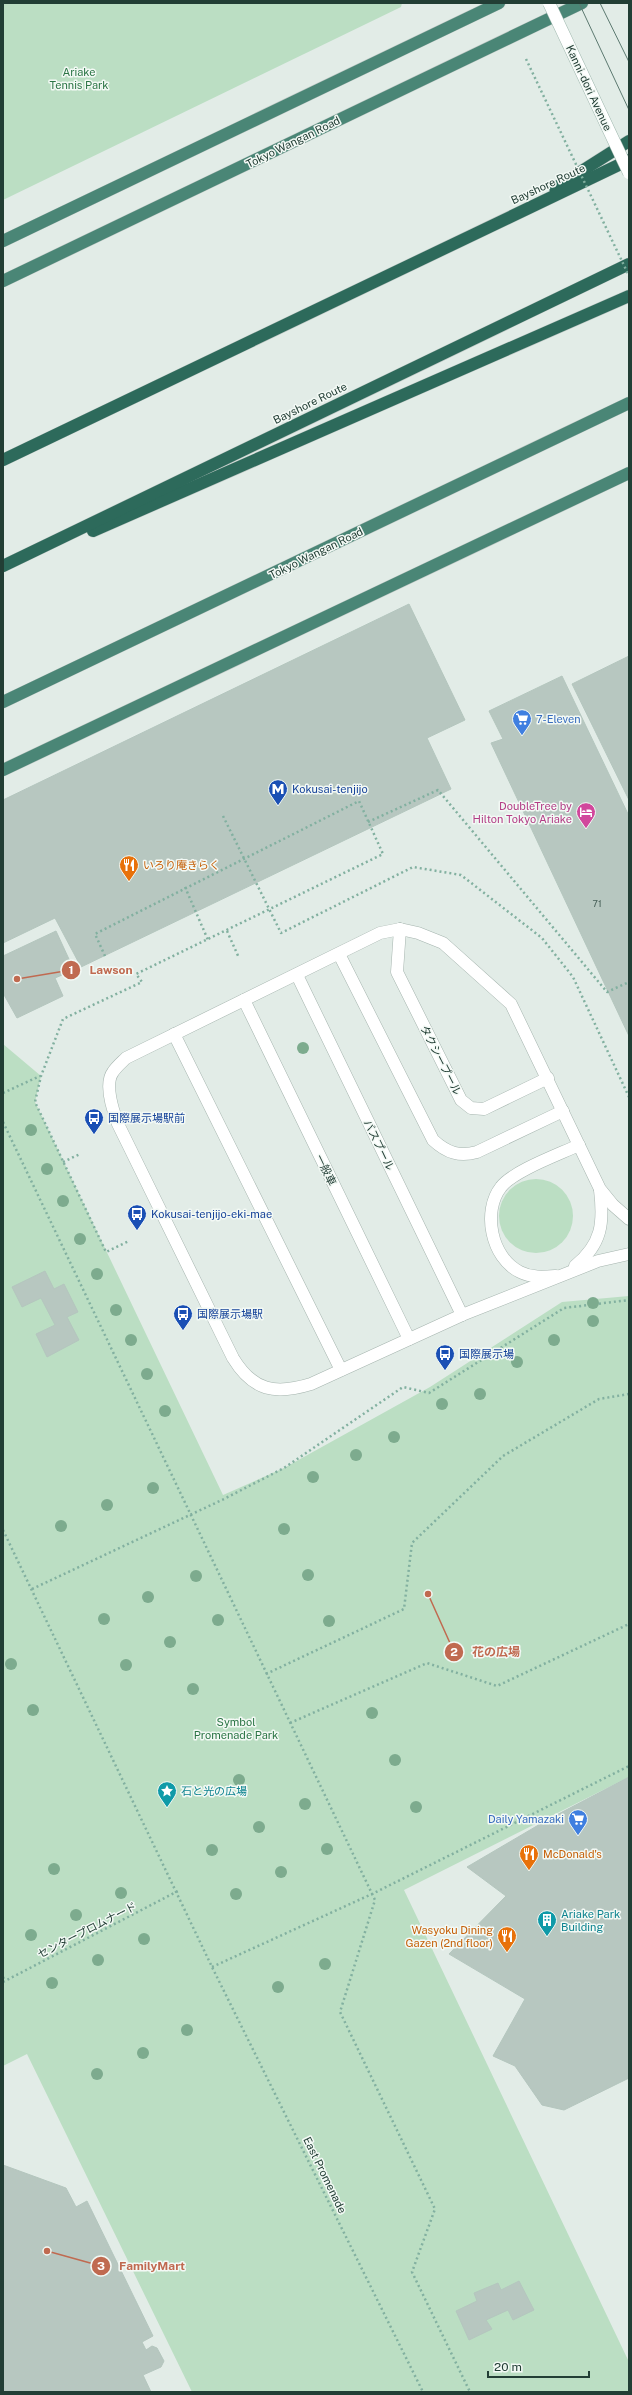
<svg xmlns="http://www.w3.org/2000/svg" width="632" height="2395" font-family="'Public Sans','Noto Sans JP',sans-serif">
<rect width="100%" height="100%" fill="#e2ece7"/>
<!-- green -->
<g fill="#bbdec3">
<polygon points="3,3 402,3 401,7 3,200"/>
<polygon points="3,1044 41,1076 35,1102 223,1495 284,1468 430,1387 562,1302 629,1296 629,1777 404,1890 629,2362 629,2392 192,2392 27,2054 3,2066"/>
<circle cx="536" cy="1216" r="37"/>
</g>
<!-- building -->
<g fill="#b7c7c0" stroke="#b4c6be">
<polygon points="409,604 465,720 427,738 451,789 81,967 55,918 3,943 3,800"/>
<polygon points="629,656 629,800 572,684"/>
<polygon points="562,676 629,816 629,1036 491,743 503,739 489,711"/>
<polygon points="56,931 74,970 55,978 63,996 17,1018 3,993 3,956"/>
<polygon points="45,1271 54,1289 64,1284 78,1312 67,1317 79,1340 47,1357 36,1334 55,1325 41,1298 22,1307 12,1287"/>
<polygon points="629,1777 629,2078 564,2110 542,2105 515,2066 493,2056 525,1999 449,1954 506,1896 467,1867 547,1820"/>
<polygon points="3,2165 66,2188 76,2207 87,2201 153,2336 142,2342 146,2350 152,2346 157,2348 164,2361 161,2367 143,2375 151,2392 3,2392"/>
<polygon points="519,2281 534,2310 513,2320 508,2310 486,2320 492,2329 469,2340 456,2311 477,2301 474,2293 498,2283 501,2290"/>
</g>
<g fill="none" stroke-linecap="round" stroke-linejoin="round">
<defs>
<g id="service">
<polyline points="400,929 397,972 461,1100 471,1108 484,1109 548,1078"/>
<path d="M339,954L433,1140C447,1153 460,1157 477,1152L563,1111"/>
<polyline points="297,975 462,1315"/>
<polyline points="244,1000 409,1339"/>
<polyline points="174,1034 341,1370"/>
<path d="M556,1276C543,1277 532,1278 520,1272C491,1258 482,1211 501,1187C513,1171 560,1154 579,1145"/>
</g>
<g id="tertiary">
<path d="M629,1219L613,1205L600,1189L511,1004L443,943L418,933L400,929L380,933L126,1058C122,1062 116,1067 113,1072C104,1084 113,1111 118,1124L233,1358C253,1391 275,1395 311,1384L462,1315L598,1261L629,1254"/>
<path d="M575,1266C602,1244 604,1223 600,1190"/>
</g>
<g id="trunk">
<polyline points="3,241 499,3"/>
<polyline points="3,281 582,3"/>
<polyline points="3,702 629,403"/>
<polyline points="3,770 629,473"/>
</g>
<g id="motorway">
<polyline points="555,188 629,141"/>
<polyline points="3,460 629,160"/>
<polyline points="93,531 629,296"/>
<polyline points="3,566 629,264"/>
</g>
</defs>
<!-- service casing -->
<use href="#service" stroke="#a5b4ae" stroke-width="13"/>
<!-- tertiary casing -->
<use href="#tertiary" stroke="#a5b4ae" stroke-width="13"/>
<!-- trunk casing -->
<use href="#trunk" stroke="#c1c9c6" stroke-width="13"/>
<!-- motorway casing -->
<use href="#motorway" stroke="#c1c9c6" stroke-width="13"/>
<!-- path -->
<g stroke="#82b0a0" stroke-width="2.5" stroke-dasharray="2 3" stroke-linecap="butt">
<polyline points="223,816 281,933 413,867 461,875 542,938 573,977 629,1097"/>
<polyline points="368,822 438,790 607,992 629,982"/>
<polyline points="185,887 208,940"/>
<polyline points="227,931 239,958"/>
<polyline points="105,956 95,934 359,801 383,854 136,974 142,982 63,1019 41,1076 35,1102 106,1252 129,1241"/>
<polyline points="3,1093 40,1076"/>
<polyline points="3,1122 375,1900 340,2012 435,2209 412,2272 470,2392"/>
<polyline points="63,1162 80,1154"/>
<polyline points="3,1530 212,1967 423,2392"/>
<polyline points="32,1589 224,1499 284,1468 403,1387 429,1393 564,1308 629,1300"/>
<polyline points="266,1674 404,1609 412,1543 503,1456 599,1399 629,1394"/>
<polyline points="290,1723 427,1663 497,1686 629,1624"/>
<polyline points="212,1967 372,1894 629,1766"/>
<polyline points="3,1977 5,1981"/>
<polyline points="3,1982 178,1891"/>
</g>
<!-- service -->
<use href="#service" stroke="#fff" stroke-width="12"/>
<!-- tertiary -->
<use href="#tertiary" stroke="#fff" stroke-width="12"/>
<!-- trunk -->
<use href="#trunk" stroke="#4a8676" stroke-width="12"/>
<!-- motorway -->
<use href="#motorway" stroke="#2d6a5b" stroke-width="12"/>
<!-- tram -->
<g stroke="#5c7970" stroke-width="1">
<polyline points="579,3 629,110"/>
<polyline points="600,3 629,62"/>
</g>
<defs>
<polyline id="secondary-bridge" points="549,3 629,173"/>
</defs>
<!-- secondary-bridge casing -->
<use href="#secondary-bridge" stroke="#a0b8af" stroke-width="13" stroke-linecap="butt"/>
<!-- path-bridge -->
<polyline stroke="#82b0a0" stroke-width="2.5" stroke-dasharray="2 3" stroke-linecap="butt" points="526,59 629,276"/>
<!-- secondary-bridge -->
<use href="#secondary-bridge" stroke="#fff" stroke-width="12"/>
</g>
<!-- trees -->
<g fill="#7dab8e">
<circle cx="303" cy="1048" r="6"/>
<circle cx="31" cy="1130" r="6"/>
<circle cx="47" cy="1169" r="6"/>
<circle cx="63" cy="1201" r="6"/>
<circle cx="80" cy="1239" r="6"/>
<circle cx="97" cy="1274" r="6"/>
<circle cx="593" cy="1303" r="6"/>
<circle cx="116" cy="1310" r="6"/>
<circle cx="593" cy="1321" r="6"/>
<circle cx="131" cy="1340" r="6"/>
<circle cx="554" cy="1340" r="6"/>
<circle cx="517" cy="1362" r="6"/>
<circle cx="147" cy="1374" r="6"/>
<circle cx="480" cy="1394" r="6"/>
<circle cx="442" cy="1404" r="6"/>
<circle cx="165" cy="1411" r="6"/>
<circle cx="394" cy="1437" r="6"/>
<circle cx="356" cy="1455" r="6"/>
<circle cx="313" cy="1477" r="6"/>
<circle cx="153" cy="1488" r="6"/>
<circle cx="107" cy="1505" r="6"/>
<circle cx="61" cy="1526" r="6"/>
<circle cx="284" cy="1529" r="6"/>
<circle cx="308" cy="1575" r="6"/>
<circle cx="196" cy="1576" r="6"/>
<circle cx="148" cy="1597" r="6"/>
<circle cx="104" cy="1619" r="6"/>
<circle cx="218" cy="1620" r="6"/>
<circle cx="329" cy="1621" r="6"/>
<circle cx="170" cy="1642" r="6"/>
<circle cx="11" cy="1664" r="6"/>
<circle cx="126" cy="1665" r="6"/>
<circle cx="193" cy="1689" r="6"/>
<circle cx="33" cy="1710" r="6"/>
<circle cx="372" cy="1713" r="6"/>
<circle cx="395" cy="1760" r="6"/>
<circle cx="239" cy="1780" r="6"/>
<circle cx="305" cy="1804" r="6"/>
<circle cx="416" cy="1807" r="6"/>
<circle cx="259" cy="1827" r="6"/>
<circle cx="327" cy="1849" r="6"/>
<circle cx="212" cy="1850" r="6"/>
<circle cx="54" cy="1869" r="6"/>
<circle cx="281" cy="1872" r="6"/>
<circle cx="121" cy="1893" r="6"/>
<circle cx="236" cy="1894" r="6"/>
<circle cx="76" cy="1915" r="6"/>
<circle cx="31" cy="1935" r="6"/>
<circle cx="144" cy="1939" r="6"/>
<circle cx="98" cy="1960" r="6"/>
<circle cx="325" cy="1964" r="6"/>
<circle cx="52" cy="1983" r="6"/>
<circle cx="278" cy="1987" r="6"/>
<circle cx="187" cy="2030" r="6"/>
<circle cx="143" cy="2053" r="6"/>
<circle cx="97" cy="2074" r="6"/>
</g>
<!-- icons -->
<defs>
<symbol id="supermarket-pin" viewBox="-11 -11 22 30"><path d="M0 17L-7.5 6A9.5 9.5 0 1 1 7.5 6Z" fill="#3f7fe0" stroke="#f3f9f5"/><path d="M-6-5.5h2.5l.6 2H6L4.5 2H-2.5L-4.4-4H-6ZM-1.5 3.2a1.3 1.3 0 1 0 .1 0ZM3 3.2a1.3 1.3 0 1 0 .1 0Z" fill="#fff"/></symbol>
<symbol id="metro-pin" viewBox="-11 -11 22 30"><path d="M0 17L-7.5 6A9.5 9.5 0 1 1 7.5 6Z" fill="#1a4fb4" stroke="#f3f9f5"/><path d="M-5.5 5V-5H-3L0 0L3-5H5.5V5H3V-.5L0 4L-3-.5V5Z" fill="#fff"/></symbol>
<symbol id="hotel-pin" viewBox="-11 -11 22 30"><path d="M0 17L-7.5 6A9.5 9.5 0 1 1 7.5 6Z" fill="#d1479c" stroke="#f3f9f5"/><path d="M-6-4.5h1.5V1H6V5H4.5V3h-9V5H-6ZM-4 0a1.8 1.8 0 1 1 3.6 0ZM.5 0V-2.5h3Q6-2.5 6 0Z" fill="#fff"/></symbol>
<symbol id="restaurant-pin" viewBox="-11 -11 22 30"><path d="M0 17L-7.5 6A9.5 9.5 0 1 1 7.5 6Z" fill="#e8710a" stroke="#f3f9f5"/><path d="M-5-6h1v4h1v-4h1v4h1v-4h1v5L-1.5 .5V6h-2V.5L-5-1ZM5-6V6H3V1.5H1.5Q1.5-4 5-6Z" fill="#fff"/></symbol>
<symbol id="bus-pin" viewBox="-11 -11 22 30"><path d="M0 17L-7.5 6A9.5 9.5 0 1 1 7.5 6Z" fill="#1a4fb4" stroke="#f3f9f5"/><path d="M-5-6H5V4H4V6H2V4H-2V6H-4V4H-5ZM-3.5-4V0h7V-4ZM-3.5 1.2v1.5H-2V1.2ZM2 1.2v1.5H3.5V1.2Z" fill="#fff"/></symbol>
<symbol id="sight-pin" viewBox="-11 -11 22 30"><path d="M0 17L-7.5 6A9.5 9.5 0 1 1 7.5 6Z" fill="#0f9aa8" stroke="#f3f9f5"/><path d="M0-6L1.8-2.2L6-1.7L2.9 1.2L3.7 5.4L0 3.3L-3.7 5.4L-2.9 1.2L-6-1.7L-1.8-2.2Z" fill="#fff"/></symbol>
<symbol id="building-pin" viewBox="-11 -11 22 30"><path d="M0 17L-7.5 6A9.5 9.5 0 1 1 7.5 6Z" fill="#0f9aa8" stroke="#f3f9f5"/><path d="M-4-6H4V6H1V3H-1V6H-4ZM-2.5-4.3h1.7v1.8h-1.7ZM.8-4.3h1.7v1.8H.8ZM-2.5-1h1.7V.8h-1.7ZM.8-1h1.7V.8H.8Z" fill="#fff"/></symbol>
</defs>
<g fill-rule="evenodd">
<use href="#supermarket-pin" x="511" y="708" width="22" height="30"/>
<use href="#metro-pin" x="267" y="778" width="22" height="30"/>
<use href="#hotel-pin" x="575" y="801" width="22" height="30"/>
<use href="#restaurant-pin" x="118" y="854" width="22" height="30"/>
<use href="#bus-pin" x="83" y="1107" width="22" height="30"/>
<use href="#bus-pin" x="126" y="1203" width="22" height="30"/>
<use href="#bus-pin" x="172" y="1303" width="22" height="30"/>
<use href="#bus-pin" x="434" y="1343" width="22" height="30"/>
<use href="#sight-pin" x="156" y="1780" width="22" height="30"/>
<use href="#supermarket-pin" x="567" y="1808" width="22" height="30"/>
<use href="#restaurant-pin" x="518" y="1843" width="22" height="30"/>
<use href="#building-pin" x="536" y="1909" width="22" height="30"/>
<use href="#restaurant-pin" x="496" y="1925" width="22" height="30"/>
</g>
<g text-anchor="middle" stroke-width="3" stroke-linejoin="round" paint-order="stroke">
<!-- number labels -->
<g font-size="9" fill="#476058">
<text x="597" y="907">71</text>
</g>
<!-- park labels -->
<g font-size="11" fill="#2b7545" stroke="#f3f9f5">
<text x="79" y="76">Ariake<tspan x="79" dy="13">Tennis Park</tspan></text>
<text x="236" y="1726">Symbol<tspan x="236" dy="13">Promenade Park</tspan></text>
</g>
<!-- street labels -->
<g font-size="11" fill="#223e35" stroke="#f3f9f5">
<text transform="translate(589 88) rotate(65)" y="4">Kanni-dori Avenue</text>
<text transform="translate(293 142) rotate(-26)" y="4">Tokyo Wangan Road</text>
<text transform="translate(548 184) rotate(-25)" y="4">Bayshore Route</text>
<text transform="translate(310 403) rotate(-26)" y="4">Bayshore Route</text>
<text transform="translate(316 553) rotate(-26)" y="4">Tokyo Wangan Road</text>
<text transform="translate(441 1060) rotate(63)" y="4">タクシープール</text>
<text transform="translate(379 1145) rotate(64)" y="4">バスプール</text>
<text transform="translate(326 1170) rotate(64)" y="4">一般車</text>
<text transform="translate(87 1930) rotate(-27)" y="4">センタープロムナード</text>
<text transform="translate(325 2175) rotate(64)" y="4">East Promenade</text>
</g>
<!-- shop labels -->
<g font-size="11" fill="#366cbe" stroke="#f3f9f5" text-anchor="start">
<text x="536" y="723">7-Eleven</text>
<text x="564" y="1823" text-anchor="end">Daily Yamazaki</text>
</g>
<!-- transit labels -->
<g font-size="11" fill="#164399" stroke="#f3f9f5" text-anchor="start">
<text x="292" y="793">Kokusai-tenjijo</text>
<text x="108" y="1122">国際展示場駅前</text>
<text x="151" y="1218">Kokusai-tenjijo-eki-mae</text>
<text x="197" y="1318">国際展示場駅</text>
<text x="459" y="1358">国際展示場</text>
</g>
<!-- hotel labels -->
<g font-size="11" fill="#b23c85" stroke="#f3f9f5" text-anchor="end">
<text x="572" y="810">DoubleTree by<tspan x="572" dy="13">Hilton Tokyo Ariake</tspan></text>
</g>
<!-- food labels -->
<g font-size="11" fill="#c56008" stroke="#f3f9f5" text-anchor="start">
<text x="143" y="869">いろり庵きらく</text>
<text x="543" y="1858">McDonald's</text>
<text x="493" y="1934" text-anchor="end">Wasyoku Dining<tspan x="493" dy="13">Gazen (2nd floor)</tspan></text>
</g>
<!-- culture labels -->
<g font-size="11" fill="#0d838f" stroke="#f3f9f5" text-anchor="start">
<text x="181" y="1795">石と光の広場</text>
<text x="561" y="1918">Ariake Park<tspan x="561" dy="13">Building</tspan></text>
</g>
</g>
<!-- callouts -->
<path fill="none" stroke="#c06a50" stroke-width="1.5" d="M17 979L71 970M428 1594L454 1652M47 2251L101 2266"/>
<g fill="#c06a50" stroke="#f3f9f5" stroke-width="1.5">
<circle cx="17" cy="979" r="4"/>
<circle cx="428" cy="1594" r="4"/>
<circle cx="47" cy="2251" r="4"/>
<circle cx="71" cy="970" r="10"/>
<circle cx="454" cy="1652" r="10"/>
<circle cx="101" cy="2266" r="10"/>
</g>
<g font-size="12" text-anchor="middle" font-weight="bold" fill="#fff">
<text x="71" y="974">1</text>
<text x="454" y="1656">2</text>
<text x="101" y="2270">3</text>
</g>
<g font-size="12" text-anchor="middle" font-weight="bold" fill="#c06a50" stroke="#f3f9f5" stroke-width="3" stroke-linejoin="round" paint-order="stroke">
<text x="111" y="974">Lawson</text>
<text x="496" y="1656">花の広場</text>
<text x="152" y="2270">FamilyMart</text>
</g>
<!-- border -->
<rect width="632" height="2395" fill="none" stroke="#223e35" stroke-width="8"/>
<!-- scale -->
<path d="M488 2371v6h101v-6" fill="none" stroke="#223e35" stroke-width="2"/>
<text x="494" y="2371" font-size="12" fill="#223e35" stroke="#f3f9f5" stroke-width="3" paint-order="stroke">20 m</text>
</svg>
